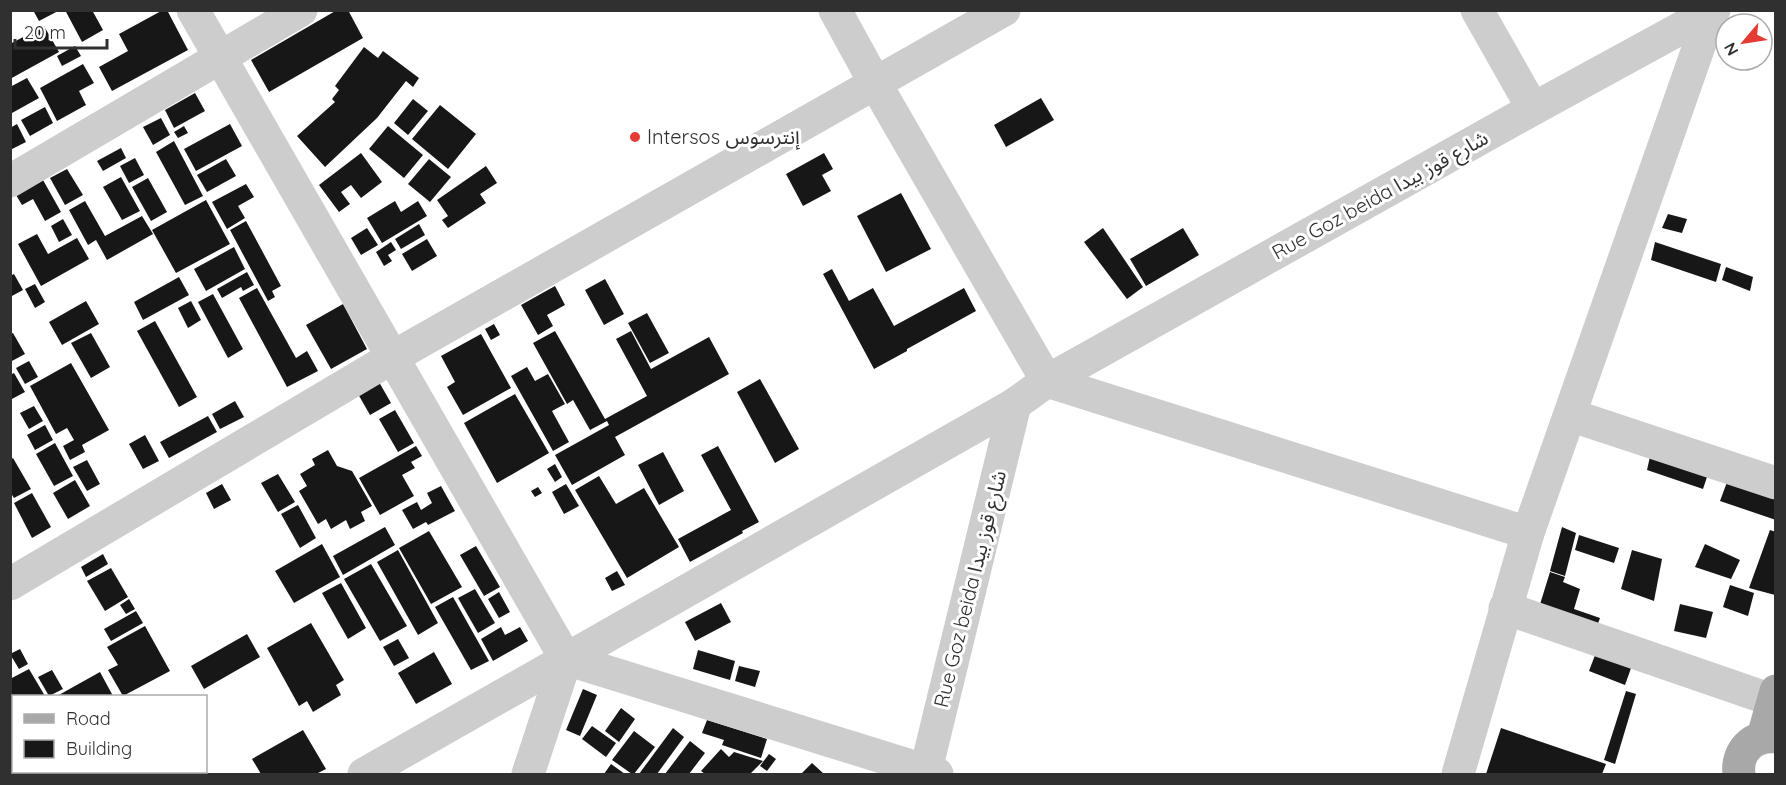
<svg xmlns="http://www.w3.org/2000/svg" width="1786" height="785" font-family="Quicksand,'Noto Sans Arabic',sans-serif">
<rect width="100%" height="100%" fill="#fff"/>
<!-- building -->
<g fill="#171717">
<polygon points="33,10 60,10 39,21"/>
<polygon points="65,10 92,10 103,30 82,42"/>
<polygon points="163,10 167,10 188,50 112,91 99,67 128,51 119,34"/>
<polygon points="337,10 348,10 363,38 269,92 251,60"/>
<polygon points="44,26 59,52 10,79 10,44"/>
<polygon points="75,46 81,56 62,66 57,56"/>
<polygon points="364,47 378,58 383,51 419,78 413,87 406,81 377,118 325,167 297,136 335,102 332,99 339,90 335,86"/>
<polygon points="83,64 94,83 79,91 86,105 57,121 40,88"/>
<polygon points="27,78 39,98 12,113 10,87"/>
<polygon points="195,93 205,111 174,128 165,110"/>
<polygon points="1041,98 1054,120 1006,147 994,125"/>
<polygon points="413,99 428,111 408,135 394,123"/>
<polygon points="440,105 476,134 448,169 412,139"/>
<polygon points="45,107 53,123 30,136 21,120"/>
<polygon points="161,118 170,135 153,145 143,127"/>
<polygon points="17,124 26,142 10,150 10,128"/>
<polygon points="230,124 242,146 196,171 184,149"/>
<polygon points="184,126 188,133 178,138 174,132"/>
<polygon points="388,126 423,155 404,178 369,149"/>
<polygon points="174,141 203,196 185,205 156,152"/>
<polygon points="121,148 126,158 103,171 97,161"/>
<polygon points="361,153 382,182 361,198 351,185 341,192 350,204 339,212 319,185"/>
<polygon points="824,153 833,169 822,175 831,191 803,206 786,174"/>
<polygon points="135,158 144,175 129,183 120,166"/>
<polygon points="226,159 236,176 207,192 197,175"/>
<polygon points="429,159 451,177 430,202 408,184"/>
<polygon points="486,166 497,183 480,194 486,203 448,228 442,220 448,216 437,200"/>
<polygon points="67,169 83,195 65,205 50,178"/>
<polygon points="121,177 140,211 122,220 103,187"/>
<polygon points="148,178 167,212 151,221 132,187"/>
<polygon points="43,180 61,212 45,221 33,199 22,205 16,195"/>
<polygon points="246,184 254,197 238,206 245,218 227,229 212,202"/>
<polygon points="901,193 931,249 886,272 857,216"/>
<polygon points="206,200 230,244 176,273 152,230"/>
<polygon points="85,201 105,236 142,216 153,234 107,260 96,240 88,245 69,210"/>
<polygon points="395,201 401,212 418,201 427,216 382,243 367,218"/>
<polygon points="1668,214 1687,219 1682,233 1662,228"/>
<polygon points="63,219 72,235 59,242 51,226"/>
<polygon points="246,221 281,286 272,291 275,297 268,301 230,230"/>
<polygon points="419,224 425,235 401,249 395,239"/>
<polygon points="367,228 378,245 361,255 351,238"/>
<polygon points="1103,228 1143,287 1127,299 1084,242"/>
<polygon points="1183,228 1199,255 1146,286 1130,259"/>
<polygon points="37,234 48,254 77,238 89,259 41,286 18,244"/>
<polygon points="427,239 437,256 412,271 402,254"/>
<polygon points="391,242 396,250 388,255 392,261 384,266 376,252"/>
<polygon points="1655,242 1721,264 1716,282 1651,260"/>
<polygon points="234,247 245,269 206,291 194,269"/>
<polygon points="1726,267 1753,277 1750,291 1722,280"/>
<polygon points="832,269 849,301 873,288 894,326 964,288 976,311 907,349 907,351 874,369 823,274"/>
<polygon points="247,272 254,285 243,291 241,287 222,298 217,289"/>
<polygon points="14,274 23,290 10,297 10,276"/>
<polygon points="179,277 189,295 143,320 134,302"/>
<polygon points="605,279 624,314 604,325 585,290"/>
<polygon points="35,284 45,302 35,308 25,289"/>
<polygon points="555,286 565,305 547,315 553,326 538,335 521,305"/>
<polygon points="257,288 296,358 307,351 318,371 287,387 239,298"/>
<polygon points="213,294 243,349 228,358 198,302"/>
<polygon points="86,301 99,324 62,345 49,322"/>
<polygon points="191,301 201,320 188,328 178,308"/>
<polygon points="343,304 367,349 331,369 306,325"/>
<polygon points="647,313 669,353 650,363 628,323"/>
<polygon points="155,321 197,397 179,407 137,331"/>
<polygon points="494,324 500,335 491,340 485,329"/>
<polygon points="555,331 605,419 647,396 616,339 631,331 651,369 709,337 729,374 615,437 625,455 572,485 555,455 609,425 607,421 590,430 573,400 567,404 533,343"/>
<polygon points="13,333 25,354 10,362 10,334"/>
<polygon points="91,333 110,367 91,378 71,343"/>
<polygon points="481,334 511,388 463,415 447,387 455,382 441,356"/>
<polygon points="29,361 38,377 25,384 16,368"/>
<polygon points="71,363 109,430 82,445 85,452 70,460 63,446 74,440 67,428 56,434 30,386"/>
<polygon points="527,367 535,381 548,374 565,404 552,411 569,442 553,451 511,376"/>
<polygon points="14,373 25,392 10,400 10,375"/>
<polygon points="760,379 799,449 775,463 737,392"/>
<polygon points="379,382 391,403 370,415 358,394"/>
<polygon points="515,394 549,453 497,483 464,423"/>
<polygon points="235,401 244,417 220,429 212,414"/>
<polygon points="34,406 43,421 29,429 20,413"/>
<polygon points="395,410 414,443 398,452 379,419"/>
<polygon points="208,416 217,432 169,458 160,442"/>
<polygon points="45,425 53,440 35,450 27,435"/>
<polygon points="145,435 159,461 143,469 129,444"/>
<polygon points="55,443 73,476 54,486 36,454"/>
<polygon points="416,446 422,456 411,462 415,468 402,475 414,496 380,515 359,478"/>
<polygon points="718,446 759,522 742,531 743,533 690,562 678,539 731,510 701,455"/>
<polygon points="328,450 337,466 352,471 372,506 361,512 365,521 350,529 346,520 331,529 326,519 318,524 299,491 307,486 300,474 315,465 312,459"/>
<polygon points="663,452 684,491 659,505 638,465"/>
<polygon points="1651,452 1709,471 1703,489 1647,470"/>
<polygon points="13,458 31,489 14,498 10,492 10,460"/>
<polygon points="87,460 100,484 87,491 73,467"/>
<polygon points="555,464 562,477 555,482 547,469"/>
<polygon points="278,474 295,502 278,512 261,483"/>
<polygon points="1730,474 1776,491 1776,520 1720,501"/>
<polygon points="599,476 616,504 644,488 679,547 627,578 575,490"/>
<polygon points="75,480 90,506 68,519 53,493"/>
<polygon points="222,484 231,500 214,509 206,493"/>
<polygon points="566,484 579,506 564,514 552,492"/>
<polygon points="441,486 455,511 428,525 426,522 413,529 402,510 417,502 421,510 432,503 427,493"/>
<polygon points="538,487 542,493 535,497 531,491"/>
<polygon points="32,493 51,527 32,538 14,503"/>
<polygon points="298,505 316,538 300,548 281,514"/>
<polygon points="385,527 395,545 343,575 333,556"/>
<polygon points="1562,527 1576,533 1565,576 1550,571"/>
<polygon points="1770,530 1776,532 1775,595 1749,588"/>
<polygon points="429,531 462,587 431,604 399,548"/>
<polygon points="1579,535 1619,548 1614,563 1575,550"/>
<polygon points="322,544 340,577 294,603 275,571"/>
<polygon points="1705,544 1740,560 1731,579 1695,567"/>
<polygon points="476,546 500,587 484,596 460,555"/>
<polygon points="398,550 438,623 418,635 377,562"/>
<polygon points="1632,550 1662,559 1654,601 1621,589"/>
<polygon points="103,554 108,564 86,577 81,567"/>
<polygon points="371,564 407,626 380,641 344,579"/>
<polygon points="111,568 128,597 105,611 87,581"/>
<polygon points="617,571 625,585 612,591 605,578"/>
<polygon points="1550,572 1565,577 1563,582 1580,589 1574,609 1600,618 1594,635 1537,614"/>
<polygon points="341,583 366,628 348,639 322,593"/>
<polygon points="1730,585 1754,593 1748,616 1723,607"/>
<polygon points="475,589 495,623 478,633 458,598"/>
<polygon points="499,592 510,612 499,618 488,599"/>
<polygon points="453,597 489,661 471,670 435,607"/>
<polygon points="129,599 135,609 126,614 120,605"/>
<polygon points="721,603 731,622 695,641 685,622"/>
<polygon points="1680,604 1713,612 1706,638 1674,631"/>
<polygon points="136,611 143,623 111,641 104,629"/>
<polygon points="311,623 344,680 336,685 341,695 313,712 307,701 299,706 267,648"/>
<polygon points="145,626 170,671 123,696 108,670 118,665 107,647"/>
<polygon points="501,627 505,635 520,627 528,641 493,661 481,639"/>
<polygon points="247,634 260,657 204,689 191,666"/>
<polygon points="398,639 409,658 394,666 383,647"/>
<polygon points="1600,642 1635,657 1625,685 1589,671"/>
<polygon points="20,649 28,664 19,669 10,654"/>
<polygon points="698,650 735,661 730,680 693,669"/>
<polygon points="434,652 452,684 416,704 398,673"/>
<polygon points="739,666 760,671 755,687 735,681"/>
<polygon points="29,669 45,696 13,696 10,692 10,679"/>
<polygon points="52,670 63,689 49,696 38,677"/>
<polygon points="100,672 113,696 57,696"/>
<polygon points="583,689 597,695 580,736 566,730"/>
<polygon points="1626,691 1636,694 1615,764 1604,760"/>
<polygon points="621,708 635,719 619,742 605,731"/>
<polygon points="707,720 767,739 761,758 722,745 724,740 702,733"/>
<polygon points="592,726 616,743 606,757 582,739"/>
<polygon points="673,728 684,737 657,774 639,774"/>
<polygon points="1501,728 1606,764 1602,774 1486,774"/>
<polygon points="303,730 326,769 316,774 261,774 252,759"/>
<polygon points="634,731 655,747 634,774 632,774 612,760"/>
<polygon points="690,741 705,753 689,774 665,774"/>
<polygon points="721,749 729,757 734,752 763,761 750,774 705,774 701,771"/>
<polygon points="769,754 776,759 767,771 760,766"/>
<polygon points="812,763 824,774 801,774"/>
<polygon points="611,764 625,774 604,774"/>
<polygon points="14,771 14,772 40,772 34,774 10,774 10,772"/>
<polygon points="53,772 87,772 89,774 54,774"/>
</g>
<g fill="none" stroke-linecap="round" stroke-linejoin="round">
<!-- minor -->
<g stroke="#cdcdcd" stroke-width="33">
<polyline points="193,10 566,659 937,774"/>
<polyline points="835,10 875,83 1047,381 1528,533"/>
<polyline points="1477,10 1533,109"/>
<polyline points="10,181 301,10"/>
<polyline points="1570,415 1776,483"/>
<polyline points="10,584 393,357 1004,10"/>
<polyline points="1505,608 1772,700"/>
<polyline points="364,774 1015,404 1047,381 1533,109 1714,10"/>
<polyline points="528,774 566,659"/>
<polyline points="925,774 1015,404"/>
<polyline points="1458,774 1528,533 1711,12"/>
</g>
<!-- major -->
<g stroke="#a8a8a8" stroke-width="33">
<polyline points="1763,737 1776,691"/>
<path d="M1739,774C1736,752 1753,734 1776,737"/>
</g>
</g>
<!-- markers -->
<circle fill="#e43b35" stroke="#fff" stroke-width="2" cx="635" cy="137" r="6"/>
<g text-anchor="middle" stroke-width="6" stroke-linejoin="round" paint-order="stroke">
<!-- poi labels -->
<g font-size="20" fill="#303030" stroke="#fff" text-anchor="start">
<text x="647" y="144">Intersos إنترسوس</text>
</g>
<!-- street labels -->
<g font-size="20" fill="#303030" stroke="#fff">
<text transform="translate(1380 195) rotate(-29)" y="7">Rue Goz beida شارع قوز بيدا</text>
<text transform="translate(970 589) rotate(-76)" y="7">Rue Goz beida شارع قوز بيدا</text>
</g>
</g>
<!-- border -->
<rect width="1786" height="785" fill="none" stroke="#303030" stroke-width="24"/>
<!-- legend -->
<rect x="12" y="695" width="195" height="78" fill="#ffffff" stroke="#acacac" stroke-width="1.5"/>
<rect x="24" y="714" width="30" height="9" fill="#a8a8a8" stroke="#acacac" stroke-width="1.5"/>
<text x="66" y="725" font-size="18" fill="#303030">Road</text>
<rect x="24" y="740" width="30" height="18" fill="#171717" stroke="#acacac" stroke-width="1.5"/>
<text x="66" y="755" font-size="18" fill="#303030">Building</text>
<!-- north arrow -->
<g transform="translate(1744 42) rotate(241)"><circle r="28" fill="#ffffff" stroke="#acacac" stroke-width="1.5"/>
<path d="M0-4.5L10 22L0 15L-10 22Z" fill="#e43b35"/>
<text y="-9" font-size="16" font-weight="bold" text-anchor="middle" fill="#303030">N</text>
</g>
<!-- scale -->
<path d="M15 39v9h92v-9" fill="none" stroke="#303030" stroke-width="3"/>
<text x="24" y="39" font-size="18" fill="#303030" stroke="#ffffff" stroke-width="4.5" paint-order="stroke">20 m</text>
</svg>
